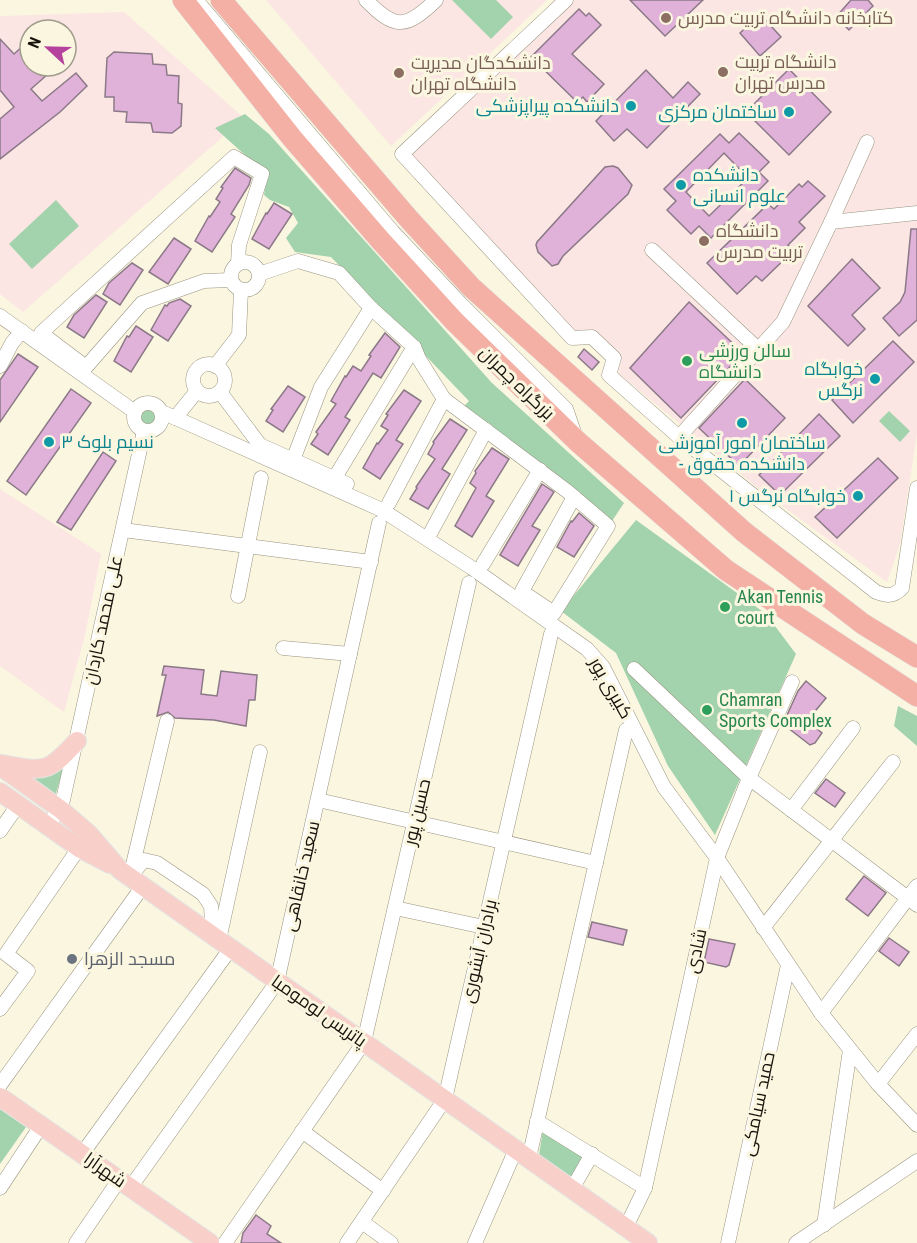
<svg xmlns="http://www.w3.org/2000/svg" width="917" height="1243" font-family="'Roboto Condensed',Cairo,sans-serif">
<rect width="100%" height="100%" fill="#fbf6e0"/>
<!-- education -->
<g fill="#fbe6e4" fill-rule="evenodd">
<polygon points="266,0 547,0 391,146"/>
<polygon points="574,0 917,0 917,434 900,544 887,582 759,489 619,374 620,357 591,329 573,331 409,153"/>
<path d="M124,12L244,118L23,312L0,294V16ZM30,30H66V66H30Z"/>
<polygon points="0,489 101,554 85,635 64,712 0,666"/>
</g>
<!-- green -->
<g fill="#a2d3ac">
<polygon points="452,0 496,0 513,17 491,39"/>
<polygon points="245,114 269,134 492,383 624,503 612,521 463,407 469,401 331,257 295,252 286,238 298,223 289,207 270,200 264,195 267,175 215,128"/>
<polygon points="56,200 79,226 32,269 9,244"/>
<circle cx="148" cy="417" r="10"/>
<polygon points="889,411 910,431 900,442 879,421"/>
<polygon points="636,520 766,614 796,654 715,835 668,766 616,653 561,611"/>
<polygon points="898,706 917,716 917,746 894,726"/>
<polygon points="63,769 54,800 26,778"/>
<polygon points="0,1109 26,1127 0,1164"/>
<polygon points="543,1130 584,1158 572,1179 539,1155"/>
</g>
<!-- building -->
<g fill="#e1b2d9" stroke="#8b7987" stroke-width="1.5" fill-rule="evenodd">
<polygon points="630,0 703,0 665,36"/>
<polygon points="851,0 868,0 873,6 849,30 845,26 840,26 840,20 836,17"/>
<polygon points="579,9 586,16 589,13 601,25 572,54 604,84 587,102 583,97 577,102 531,57"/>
<polygon points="760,14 781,37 760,56 740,33"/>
<polygon points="0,39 14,54 26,43 30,48 30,66 40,66 48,74 31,89 42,101 76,73 87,86 60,112 0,159 0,119 14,107 0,90"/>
<polygon points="114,52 152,54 153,64 166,65 167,75 179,76 178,103 182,104 181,126 172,133 153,132 151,123 126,122 127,112 114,111 114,97 105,97 107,58"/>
<polygon points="789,69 831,112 789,155 746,112"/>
<polygon points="646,70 673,98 688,82 700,94 647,148 627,129 614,141 596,121"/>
<path d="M739,133L769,162L759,172L768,181L711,238L699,226L691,234L667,210L676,201L664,189L720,134L729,143ZM724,153L748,178L709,216L686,192Z"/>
<polygon points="613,166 618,168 632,185 628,194 563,256 558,264 552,266 538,252 536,245 537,242 605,167"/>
<polygon points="235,168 251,178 249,185 231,214 235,217 212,252 195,241 209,216 210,217 220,202 216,199 223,188 221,187"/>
<polygon points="808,181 825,196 799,222 805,228 788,245 793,251 762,281 756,276 737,294 707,263 768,204 774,209 799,184 802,187"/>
<polygon points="274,203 292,214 269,249 252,239 266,213 267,214"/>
<polygon points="911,229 917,229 917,320 899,336 883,318 900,302 905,292"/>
<polygon points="174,238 191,249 168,284 149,272"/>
<polygon points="852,259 880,288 852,315 865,329 848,346 808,306"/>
<polygon points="132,263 143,270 120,305 103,294 109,283"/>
<polygon points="96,295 107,302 84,338 67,327 74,315"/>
<polygon points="180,299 191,306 168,341 151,330 165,305 167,306 169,303"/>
<polygon points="689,302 743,353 681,418 630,368"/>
<polygon points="136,326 153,337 131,372 114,361 127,336 129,337"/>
<polygon points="385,333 400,347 381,378 373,373 345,417 350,420 328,455 311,444 318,434 316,432 336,404 331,401 345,376 346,377 353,366 361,371 371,356 369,355"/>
<polygon points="893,341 914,362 853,423 832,400"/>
<polygon points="584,349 599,362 592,370 578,357"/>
<polygon points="18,354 38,367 0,422 0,380"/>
<polygon points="745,379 785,418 739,466 699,428"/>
<polygon points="288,386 305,397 283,432 266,421 273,410 271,409"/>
<polygon points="71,389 91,403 26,495 7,481"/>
<polygon points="404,390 421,401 396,440 403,444 380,479 363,468 377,443 378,444 388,430 381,426 388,415 386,414"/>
<polygon points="819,414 840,436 780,495 759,475"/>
<polygon points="450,419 467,430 442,469 450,474 428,509 410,499 417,488 416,487 435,459 428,454 434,443 433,442"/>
<polygon points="492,448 509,459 486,496 494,501 472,537 455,526 476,488 470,483 476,473 475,471"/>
<polygon points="103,452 116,461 71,530 57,522"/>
<polygon points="878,458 898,478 837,538 815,517"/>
<polygon points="542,484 554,492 532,526 540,530 518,566 500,555"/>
<polygon points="579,513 594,526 574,557 557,547 571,521 572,522"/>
<polygon points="164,666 204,670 201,694 217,696 221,671 257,675 255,700 249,700 246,726 214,720 175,718 168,712 157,716 166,675 162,675"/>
<polygon points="806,681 826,698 807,721 822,733 815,743 810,745 783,724 798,691"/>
<polygon points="826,779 845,793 835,807 815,793"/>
<polygon points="864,876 886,893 868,916 846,899"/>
<polygon points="592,922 627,930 623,945 588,937"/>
<polygon points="889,938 909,952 899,966 879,951"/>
<polygon points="709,939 735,944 729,965 726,967 704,962"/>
<polygon points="256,1215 271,1226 267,1234 281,1243 241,1243 243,1233"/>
</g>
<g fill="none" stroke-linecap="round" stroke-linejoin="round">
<defs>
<g id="minor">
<polyline points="196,0 393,232 460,303 566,409 575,435"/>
<path d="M366,0C395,30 406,29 436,0"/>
<path d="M566,0L402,154L572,338L592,337L614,358L609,375L679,437L876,592C887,596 893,597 902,588L917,488"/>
<polyline points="831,222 867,142"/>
<polyline points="652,250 758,349"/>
<circle cx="245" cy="276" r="14"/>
<polyline points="259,274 298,261 339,273 371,308 414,347 419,359 444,399 567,491 608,526 554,613 527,595"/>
<polyline points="231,280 204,281 142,303 86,367 41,333 234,157 262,174 239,245 238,264"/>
<polyline points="0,316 135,412"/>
<circle cx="209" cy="380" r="16"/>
<polyline points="0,366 12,343 22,331"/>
<polyline points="215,366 239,335 241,290"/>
<polyline points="220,392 260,445 347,484"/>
<circle cx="148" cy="417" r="14"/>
<polyline points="162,412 382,510 472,568 587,649 603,667 664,787 717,858 821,1013 878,1084 917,1125"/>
<polyline points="175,418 197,391"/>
<polyline points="679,437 783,322 831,222 917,213"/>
<polyline points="293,460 321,387 371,308"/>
<polyline points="334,479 414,347"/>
<polyline points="389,503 444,399"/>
<polyline points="123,530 371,562"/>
<polyline points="431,532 486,430"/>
<polyline points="483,564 540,470"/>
<polyline points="522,591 574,497"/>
<polyline points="238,596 261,478"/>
<polyline points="283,648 350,654"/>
<polyline points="634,669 749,778 917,905"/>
<polyline points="318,800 596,863"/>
<polyline points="791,810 853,728"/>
<polyline points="49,826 63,800 144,431"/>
<polyline points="0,831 18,805"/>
<polyline points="133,873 144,860 157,863 203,894 211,906 212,922 219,940"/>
<polyline points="130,877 167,721"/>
<polyline points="395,908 484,927"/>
<polyline points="763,928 893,762"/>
<polyline points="219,940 260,752"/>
<polyline points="0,1009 28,971 6,954 79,848"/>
<polyline points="821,1013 917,886"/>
<polyline points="878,1084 917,1034"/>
<polyline points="0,1085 143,886"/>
<polyline points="537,1121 645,1188"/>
<polyline points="302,1131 383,1191"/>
<polyline points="82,1154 231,948"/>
<polyline points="529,1158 626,730"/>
<polyline points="0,1188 41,1126"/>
<polyline points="130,1188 277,982 379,523"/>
<polyline points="572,1189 592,1154"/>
<polyline points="362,1222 391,1243"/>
<polyline points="824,1225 850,1050"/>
<polyline points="626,1227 645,1188 717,858 749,778 792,682"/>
<polyline points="76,1243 119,1180"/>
<polyline points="225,1243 364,1042 469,583"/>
<polyline points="347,1243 445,1099 551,634"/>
<polyline points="475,1243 516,1149"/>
<polyline points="728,1243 788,965"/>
<polyline points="796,1243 917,1161"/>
</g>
<g id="major">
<path d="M0,764C45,771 46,775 77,741"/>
<polyline points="0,766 60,809 89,834 120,870 648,1243"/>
<polyline points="0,792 79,848 110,864"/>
<polyline points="0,1097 210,1243"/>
</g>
<g id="highway">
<polyline points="183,0 292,138 381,241 455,322 578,442 726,570 917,696"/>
<polyline points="221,0 408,218 471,287 744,532 863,624 917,657"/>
</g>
</defs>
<!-- minor casing -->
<use href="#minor" stroke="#999480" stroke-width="15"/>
<!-- major casing -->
<use href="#major" stroke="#e3e3e2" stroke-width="20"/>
<!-- highway casing -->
<use href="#highway" stroke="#e3e3e2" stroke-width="22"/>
<!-- minor -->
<use href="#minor" stroke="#fff" stroke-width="14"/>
<!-- major -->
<use href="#major" stroke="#f9d0c9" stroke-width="18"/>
<!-- highway -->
<use href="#highway" stroke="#f5b0a5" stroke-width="21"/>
</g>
<!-- markers -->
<g fill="#8d6e63" stroke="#fbf6e0" stroke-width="2">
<circle cx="666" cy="18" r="6"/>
<circle cx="723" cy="72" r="6"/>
<circle cx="399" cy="73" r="6"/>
<circle cx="704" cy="241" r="6"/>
</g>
<g fill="#0f9aa8" stroke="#fbf6e0" stroke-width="2">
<circle cx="631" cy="106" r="6"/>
<circle cx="789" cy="112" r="6"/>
<circle cx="681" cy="185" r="6"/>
<circle cx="875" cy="379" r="6"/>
<circle cx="742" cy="423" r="6"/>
<circle cx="49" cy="442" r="6"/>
<circle cx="858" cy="496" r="6"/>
</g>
<g fill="#2e9e5b" stroke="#fbf6e0" stroke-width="2">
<circle cx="687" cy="361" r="6"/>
<circle cx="725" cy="607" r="6"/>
<circle cx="707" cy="710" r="6"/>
</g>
<circle fill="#6b7280" stroke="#fbf6e0" stroke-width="2" cx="72" cy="959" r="6"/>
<g text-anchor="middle" stroke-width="6" stroke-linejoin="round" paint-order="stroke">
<!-- education labels -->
<g font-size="18" fill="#785e54" stroke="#fbf6e0" text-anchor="start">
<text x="678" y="24">کتابخانه دانشگاه تربیت مدرس</text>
<text x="735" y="68">دانشگاه تربیت<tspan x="735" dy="21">مدرس تهران</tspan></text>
<text x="411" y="69">دانشکدگان مدیریت<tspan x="411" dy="21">دانشگاه تهران</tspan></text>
<text x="716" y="237">دانشگاه<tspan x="716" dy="21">تربیت مدرس</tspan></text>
</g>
<!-- culture labels -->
<g font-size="18" fill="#0d838f" stroke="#fbf6e0" text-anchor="end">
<text x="619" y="112">دانشکده پیراپزشکی</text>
<text x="777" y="118">ساختمان مرکزی</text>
<text x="693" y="181" text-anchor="start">دانشکده<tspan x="693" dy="21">علوم انسانی</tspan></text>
<text x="863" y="375">خوابگاه<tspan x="863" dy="21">نرگس</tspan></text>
<text x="61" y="448" text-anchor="start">نسیم بلوک ۳</text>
<text x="742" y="449" text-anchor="middle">ساختمان امور آموزشی<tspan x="742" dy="21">- دانشکده حقوق</tspan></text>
<text x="846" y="502">خوابگاه نرگس ۱</text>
</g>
<!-- leisure labels -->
<g font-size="18" fill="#27864d" stroke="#fbf6e0" text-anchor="start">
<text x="699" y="357">سالن ورزشی<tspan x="699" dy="21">دانشگاه</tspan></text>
<text x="737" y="603">Akan Tennis<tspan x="737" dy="21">court</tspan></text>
<text x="719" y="706">Chamran<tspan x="719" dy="21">Sports Complex</tspan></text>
</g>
<!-- street labels -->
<g font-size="18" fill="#16140c" stroke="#fbf6e0">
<text transform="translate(517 383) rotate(44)" y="6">بزرگراه چمران</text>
<text transform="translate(103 620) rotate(-78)" y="6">علی محمد کاردان</text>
<text transform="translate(611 688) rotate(60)" y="6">کبیری پور</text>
<text transform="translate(417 812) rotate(-77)" y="6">حسین پور</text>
<text transform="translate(301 876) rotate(-77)" y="6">سعید خانقاهی</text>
<text transform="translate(479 951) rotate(-77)" y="6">برادران آبشوری</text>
<text transform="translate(696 951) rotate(-78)" y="6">شادی</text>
<text transform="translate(319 1011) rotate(35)" y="6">پاتریس لومومبا</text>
<text transform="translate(758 1104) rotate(-78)" y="6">حمید سیامکی</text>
<text transform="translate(105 1170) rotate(35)" y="6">شهرآرا</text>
</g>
<!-- worship labels -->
<g font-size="18" fill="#5b616d" stroke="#fbf6e0" text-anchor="start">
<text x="84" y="965">مسجد الزهرا</text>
</g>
</g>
<!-- north arrow -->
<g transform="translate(48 48) rotate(292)"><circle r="28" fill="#fbf6e0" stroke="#9f9c8b" stroke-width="1.5"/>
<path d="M0-4.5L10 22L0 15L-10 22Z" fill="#b5439d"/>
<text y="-9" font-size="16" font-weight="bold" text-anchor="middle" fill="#16140c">N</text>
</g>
</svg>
